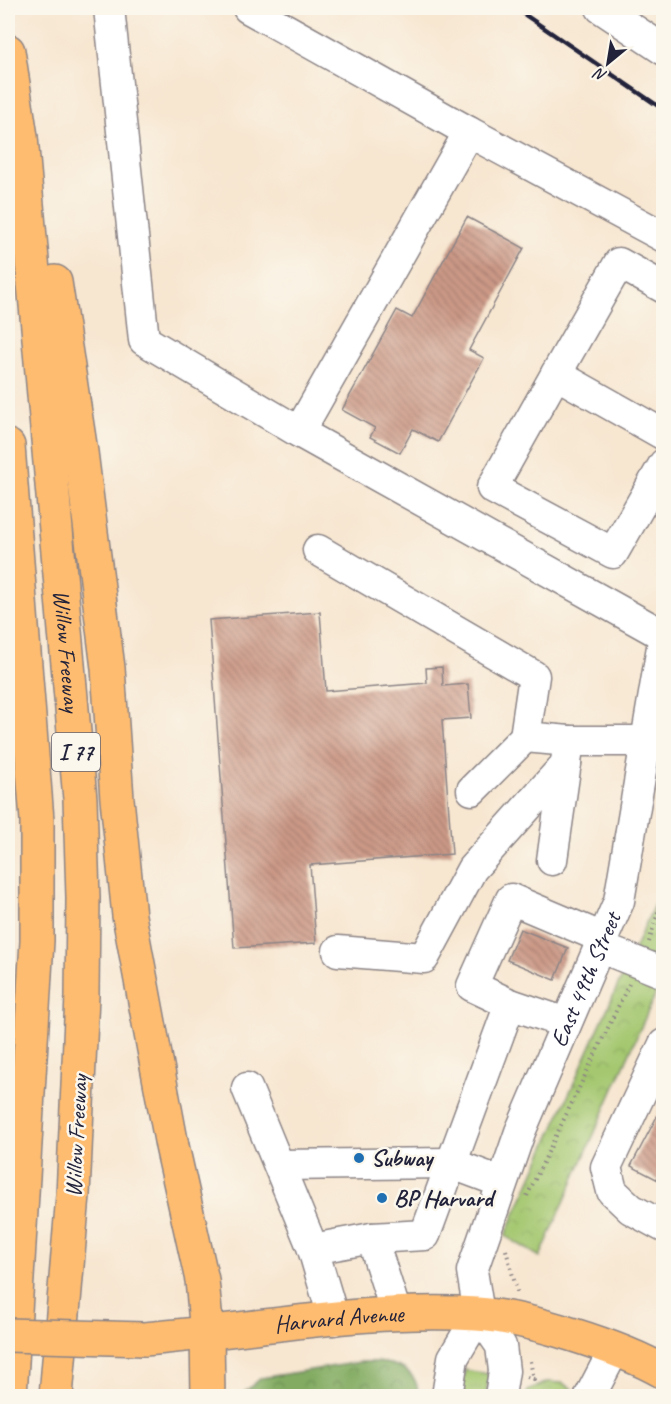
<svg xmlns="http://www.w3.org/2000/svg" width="671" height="1404" font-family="Caveat,sans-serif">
<defs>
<pattern id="grass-tufts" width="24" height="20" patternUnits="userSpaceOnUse" patternTransform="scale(1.5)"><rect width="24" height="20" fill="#a4c770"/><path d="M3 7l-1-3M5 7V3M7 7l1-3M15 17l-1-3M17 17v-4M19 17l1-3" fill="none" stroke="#8dab62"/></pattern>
<pattern id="forest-crowns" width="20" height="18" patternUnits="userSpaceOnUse" patternTransform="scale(1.5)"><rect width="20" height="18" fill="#83ac62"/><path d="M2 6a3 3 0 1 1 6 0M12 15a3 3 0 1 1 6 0" fill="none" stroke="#6b8c52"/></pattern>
<pattern id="park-crowns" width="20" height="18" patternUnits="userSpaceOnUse" patternTransform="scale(1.5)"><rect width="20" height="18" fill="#a4c770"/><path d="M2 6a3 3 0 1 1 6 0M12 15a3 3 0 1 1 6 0" fill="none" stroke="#8dab62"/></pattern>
<pattern id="building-back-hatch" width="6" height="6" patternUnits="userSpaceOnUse" patternTransform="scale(1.5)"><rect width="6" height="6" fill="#cc9986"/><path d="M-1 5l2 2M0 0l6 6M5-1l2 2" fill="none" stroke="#a57c6f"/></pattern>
</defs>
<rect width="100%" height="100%" fill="#fbf7ec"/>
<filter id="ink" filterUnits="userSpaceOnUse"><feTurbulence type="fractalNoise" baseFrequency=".0167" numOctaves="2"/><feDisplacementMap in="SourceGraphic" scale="12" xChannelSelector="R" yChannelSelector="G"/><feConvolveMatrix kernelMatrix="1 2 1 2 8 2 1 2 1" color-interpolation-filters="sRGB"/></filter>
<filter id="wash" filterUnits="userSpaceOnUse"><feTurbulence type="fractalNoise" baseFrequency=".008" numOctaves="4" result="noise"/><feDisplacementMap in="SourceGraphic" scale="24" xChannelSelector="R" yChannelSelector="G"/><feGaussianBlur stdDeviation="1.35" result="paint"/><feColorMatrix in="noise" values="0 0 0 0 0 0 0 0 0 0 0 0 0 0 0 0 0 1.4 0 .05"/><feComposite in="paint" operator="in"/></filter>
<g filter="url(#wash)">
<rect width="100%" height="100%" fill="#f7e6d0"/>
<!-- grass -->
<g fill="url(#grass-tufts)" stroke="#637456" stroke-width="1.5">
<polygon points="465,1370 489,1374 486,1396 460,1396"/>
<polygon points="547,1382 562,1383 573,1389 571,1395 525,1396 529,1390"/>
</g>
<!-- forest -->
<path fill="url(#forest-crowns)" stroke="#52674e" stroke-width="1.5" d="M360,1362C385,1361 419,1364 418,1396H240L261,1378Z"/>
<!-- park -->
<polygon fill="url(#park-crowns)" stroke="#637456" stroke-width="1.5" points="663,861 663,977 540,1257 505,1236 659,894"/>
<g id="blocks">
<!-- building -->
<g fill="url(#building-back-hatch)">
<polygon points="467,217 524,248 469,350 484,358 438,442 413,429 400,453 370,437 375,428 342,410 397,310 412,318"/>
<polygon points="320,612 326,691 427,683 426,668 442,667 443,686 468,684 471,718 442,720 452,854 310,865 316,943 234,948 209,620"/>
<polygon points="520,929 568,948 555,980 507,960"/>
<polygon points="664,1103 664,1183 631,1166"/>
</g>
</g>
</g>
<g filter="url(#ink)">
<use href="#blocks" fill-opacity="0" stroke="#8c8486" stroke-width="1.5"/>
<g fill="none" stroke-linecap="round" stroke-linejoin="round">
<defs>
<g id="minor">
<polyline points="109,8 144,340 299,432"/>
<polyline points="248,8 469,132"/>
<polyline points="601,8 664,50"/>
<polyline points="556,374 619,263 664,288"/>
<polyline points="664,435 556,374 492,488 613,553 664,464"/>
<polyline points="318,550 534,676 525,737 569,741"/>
<polyline points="663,635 299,432 469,132 664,237"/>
<polyline points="472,790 525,737"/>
<polyline points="552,860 569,741 645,741"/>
<polyline points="599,947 664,973"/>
<polyline points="338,951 424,958 472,869 566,764"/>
<polyline points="510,1004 472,986 511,899 603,938"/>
<polyline points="664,1044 606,1167 612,1191 631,1209 664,1227"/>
<polyline points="247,1088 313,1249"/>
<polyline points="279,1165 450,1163 501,1182"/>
<polyline points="396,1313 372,1238 425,1235 510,1004 566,1023"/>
<polyline points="334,1320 313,1249 372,1238"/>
<polyline points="447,1396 453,1358 479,1314"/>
<path id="s1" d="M500,1396L504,1371L501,1346L479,1314L472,1271L520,1132L619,901L664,635"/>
<polyline points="590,1396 614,1350"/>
</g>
<g id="major">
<path id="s2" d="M144,1339C253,1330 369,1307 477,1314C526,1317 621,1347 664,1372"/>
</g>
<g id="highway">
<path id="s3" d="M8,51L21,137L80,799L83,898L82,996L73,1195L56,1396"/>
<polyline points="55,282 81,452 108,668 117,799 129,916 172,1146 202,1280 207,1334 208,1396"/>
<polyline points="8,446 37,820 37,941 10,1396"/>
</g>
</defs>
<!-- minor casing -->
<use href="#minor" stroke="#8c8486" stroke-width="33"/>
<!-- major casing -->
<use href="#major" stroke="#8c8486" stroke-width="36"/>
<!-- highway casing -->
<use href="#highway" stroke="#8c8486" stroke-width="36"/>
<!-- path -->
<g stroke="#8c8486" stroke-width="4" stroke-dasharray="1.5 4.5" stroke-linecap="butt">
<polyline points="649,942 660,906 664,867"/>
<polyline points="527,1196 629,984"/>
<polyline points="506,1250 518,1295"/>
<polyline points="527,1377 534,1379 530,1361"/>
</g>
<!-- minor -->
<use href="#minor" stroke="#fff" stroke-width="30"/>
<!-- major -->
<use href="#major" stroke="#febc70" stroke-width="33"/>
<!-- highway -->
<use href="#highway" stroke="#febc70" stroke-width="33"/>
<!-- rail -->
<polyline stroke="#22223b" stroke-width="4.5" points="515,8 664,110"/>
<defs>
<polyline id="major-bridge" points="8,1335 144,1339"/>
</defs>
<!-- major-bridge casing -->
<use href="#major-bridge" stroke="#8c8486" stroke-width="36" stroke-linecap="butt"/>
<!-- major-bridge -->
<use href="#major-bridge" stroke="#febc70" stroke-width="33"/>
</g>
</g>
<!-- markers -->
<g fill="#1f6fb2" stroke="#fbf7ec" stroke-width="2">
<circle cx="359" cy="1158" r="6"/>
<circle cx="382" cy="1198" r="6"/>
</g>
<g text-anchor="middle" stroke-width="5" stroke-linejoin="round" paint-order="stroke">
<!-- shield labels -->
<rect fill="#fbf7ec" stroke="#636270" stroke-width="1.5" x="52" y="733" width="48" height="38" rx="4.5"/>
<g font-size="22" font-weight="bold" fill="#22223b">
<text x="76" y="760">I 77</text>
</g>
<!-- street labels -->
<g font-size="24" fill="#22223b" stroke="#fbf7ec">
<text dy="8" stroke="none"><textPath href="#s3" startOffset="603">Willow Freeway</textPath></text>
<text dy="8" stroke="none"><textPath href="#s1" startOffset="446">East 49th Street</textPath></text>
<text transform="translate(76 1136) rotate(-87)" y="8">Willow Freeway</text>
<text dy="8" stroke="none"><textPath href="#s2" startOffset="196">Harvard Avenue</textPath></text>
</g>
<!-- poi labels -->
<g font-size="24" font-weight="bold" fill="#22223b" stroke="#fbf7ec" text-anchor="start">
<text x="371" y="1166">Subway</text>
<text x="394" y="1206">BP Harvard</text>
</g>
</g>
<!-- margin -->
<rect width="671" height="1404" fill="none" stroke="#fbf7ec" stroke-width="30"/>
<!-- north arrow -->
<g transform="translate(608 63) rotate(210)" stroke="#fbf7ec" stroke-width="4.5" paint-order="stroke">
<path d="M0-4.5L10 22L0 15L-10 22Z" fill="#22223b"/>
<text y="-9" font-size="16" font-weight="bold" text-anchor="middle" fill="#22223b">N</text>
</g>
</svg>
